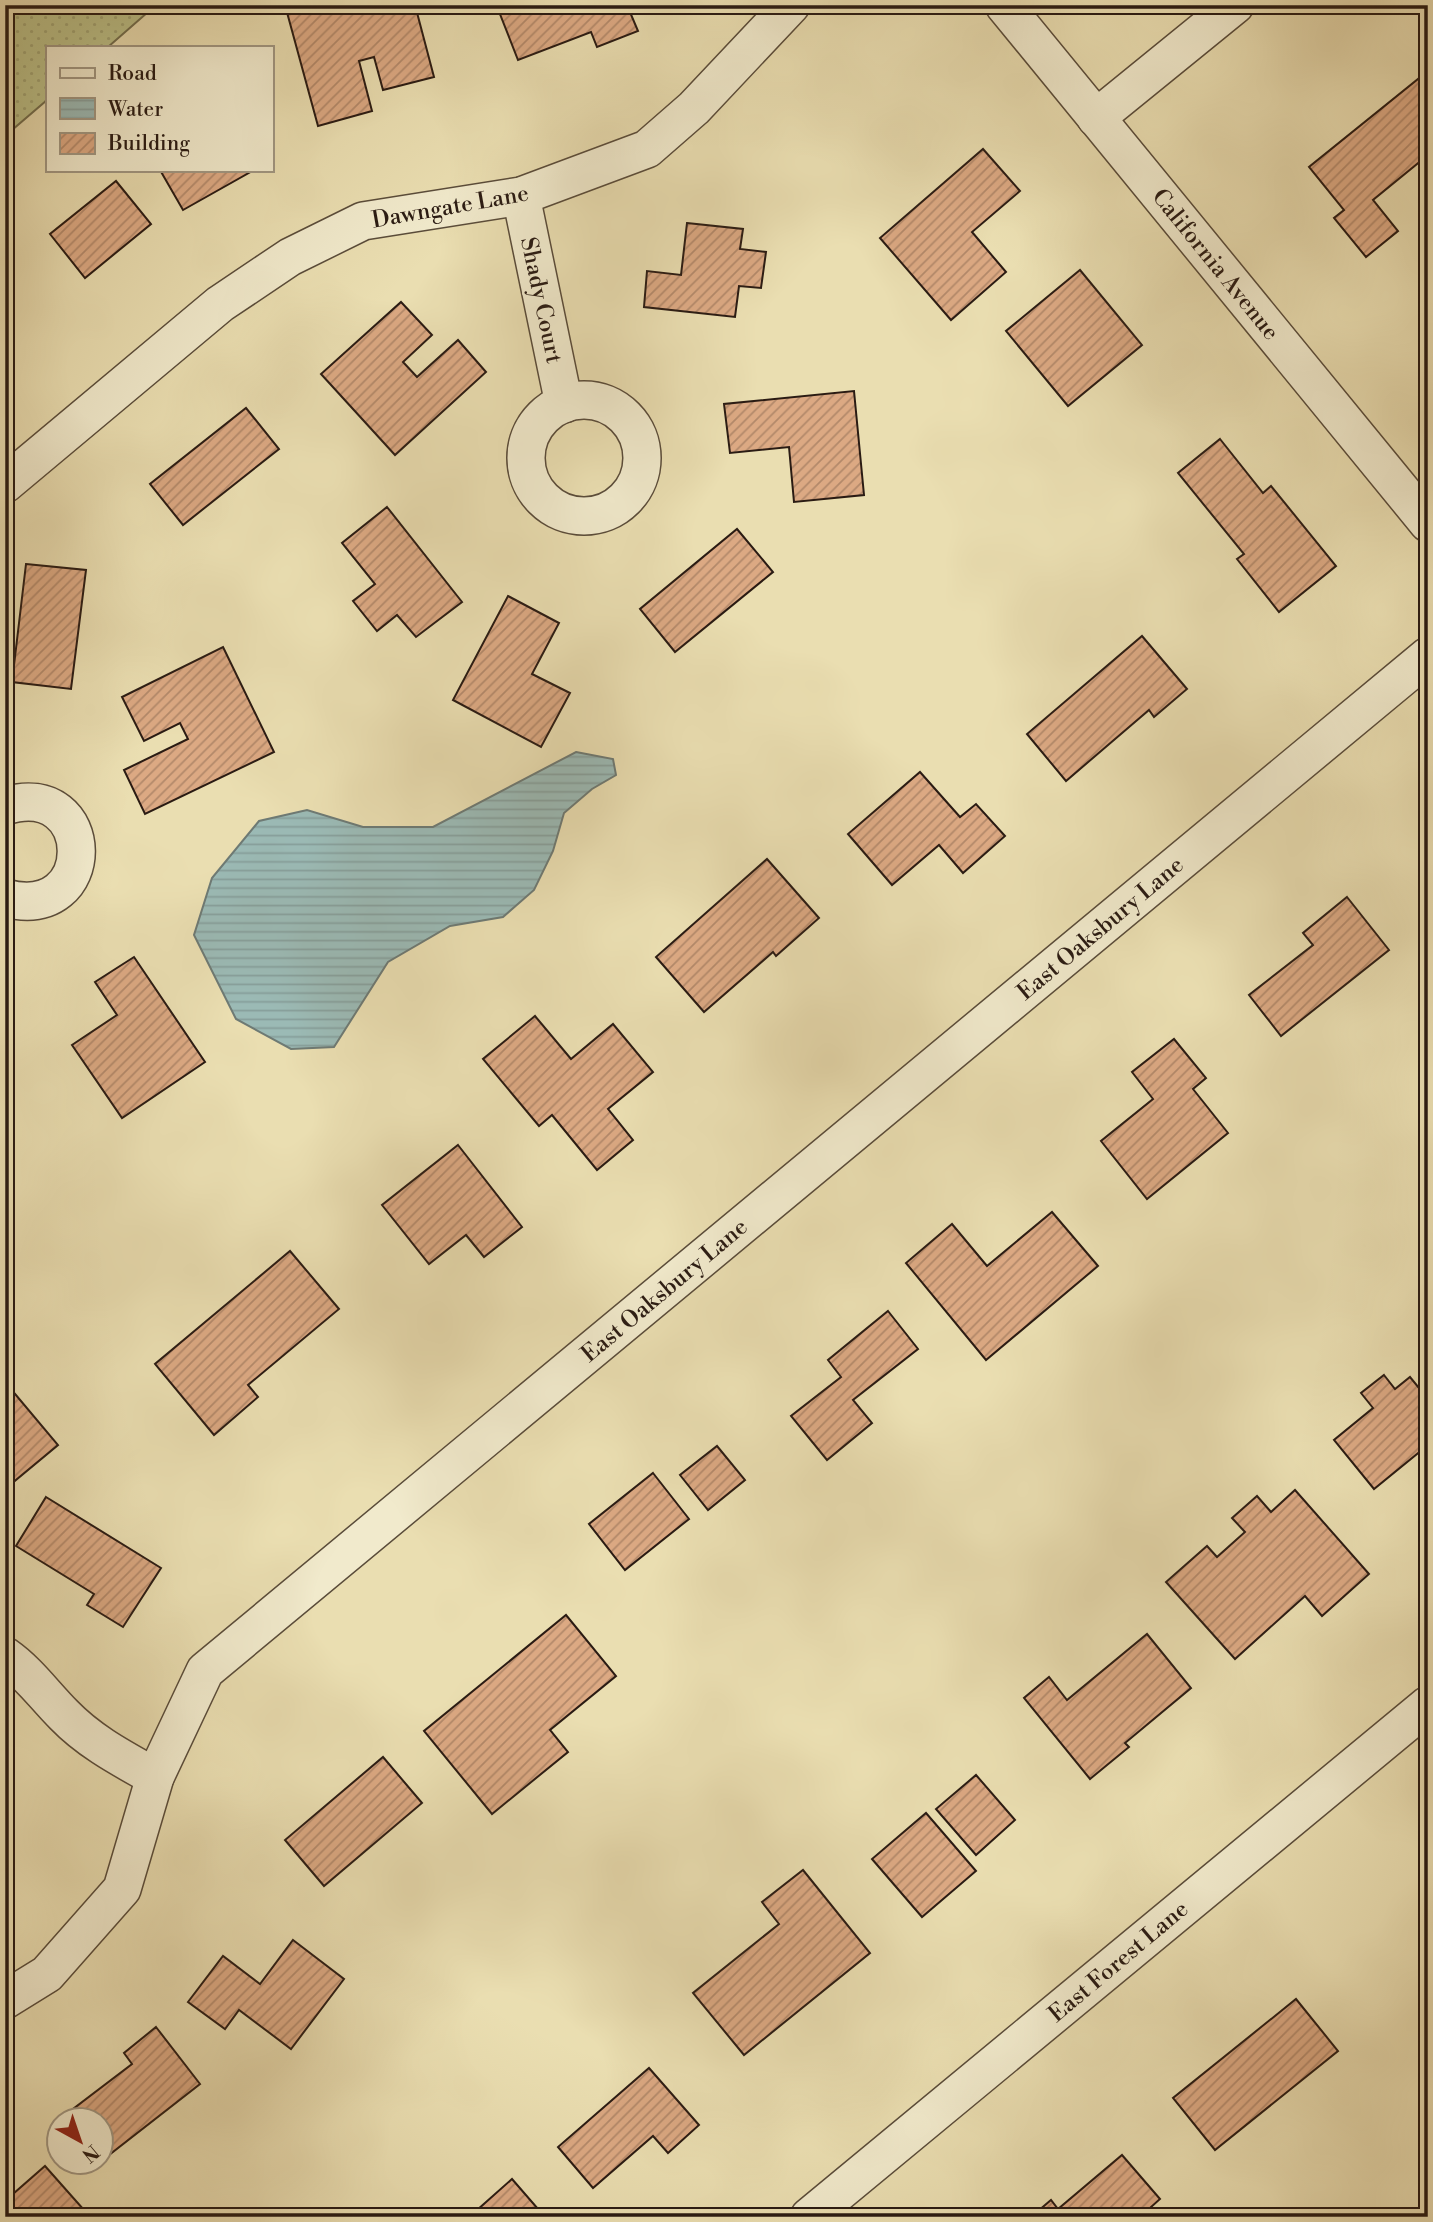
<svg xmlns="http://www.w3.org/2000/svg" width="1433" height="2222" font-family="'Libre Bodoni',serif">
<defs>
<pattern id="grass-dots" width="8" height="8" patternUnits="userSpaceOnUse" patternTransform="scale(1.75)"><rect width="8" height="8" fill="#bbc088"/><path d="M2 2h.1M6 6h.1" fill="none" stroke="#a1a474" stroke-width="1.8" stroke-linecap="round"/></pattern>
<pattern id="water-rules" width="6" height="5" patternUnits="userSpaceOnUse" patternTransform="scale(1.75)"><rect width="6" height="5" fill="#9bbab5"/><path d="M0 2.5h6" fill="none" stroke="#869f9b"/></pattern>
<pattern id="building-hatch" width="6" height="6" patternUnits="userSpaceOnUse" patternTransform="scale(1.75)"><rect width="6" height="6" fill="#dca983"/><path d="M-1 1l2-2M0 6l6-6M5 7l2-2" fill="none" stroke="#b3896a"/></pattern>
</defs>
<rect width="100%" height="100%" fill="#eadeb1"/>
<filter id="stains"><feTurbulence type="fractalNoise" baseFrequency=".00286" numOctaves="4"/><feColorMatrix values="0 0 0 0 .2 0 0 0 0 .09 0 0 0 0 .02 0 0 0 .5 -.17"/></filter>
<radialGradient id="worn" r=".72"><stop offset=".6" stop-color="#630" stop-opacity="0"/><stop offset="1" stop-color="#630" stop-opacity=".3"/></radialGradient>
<!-- grass -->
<polygon fill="url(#grass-dots)" stroke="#726e4e" stroke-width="2" points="5,5 156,5 108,47 47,47 47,100 5,136"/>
<!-- water -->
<polygon fill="url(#water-rules)" stroke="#6e7a74" stroke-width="2" points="576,752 613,759 616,775 592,789 564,813 553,851 534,890 503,917 450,926 388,962 334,1047 291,1049 236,1019 194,935 212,878 259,821 307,810 363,827 433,827"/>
<!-- building -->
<g fill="url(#building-hatch)" stroke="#2a1b13" stroke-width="2">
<polygon points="285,5 415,5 434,77 383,90 374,57 359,61 372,111 318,126"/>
<polygon points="508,5 627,5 638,31 597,47 591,32 518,60 498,9"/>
<polygon points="1423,75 1428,81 1428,155 1373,200 1398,231 1366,257 1334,218 1344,210 1309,167"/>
<polygon points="983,149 1020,191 972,232 1006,272 951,320 880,238"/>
<polygon points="160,170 254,170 183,210"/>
<polygon points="116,181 151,224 85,278 50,234"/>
<polygon points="687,223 743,229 740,249 766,252 761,288 739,286 735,317 644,307 647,271 681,275"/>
<polygon points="1080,270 1142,345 1068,406 1006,331"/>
<polygon points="401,302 432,335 403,362 417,377 458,340 486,372 395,455 321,374"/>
<polygon points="854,391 864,495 794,502 789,447 730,453 724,404"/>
<polygon points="246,408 279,449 183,525 150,484"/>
<polygon points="1220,439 1263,493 1271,486 1336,566 1279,612 1237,559 1244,554 1178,473"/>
<polygon points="387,507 462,602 416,637 397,615 377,631 353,601 375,584 342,543"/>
<polygon points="737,529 773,572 675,652 640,609"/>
<polygon points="26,564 86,570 71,689 12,682"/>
<polygon points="508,596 559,623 532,674 570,693 541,747 453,700"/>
<polygon points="1142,636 1187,689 1154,717 1149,710 1066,781 1027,734"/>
<polygon points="223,647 274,752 145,814 124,770 188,739 180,723 144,741 122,697"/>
<polygon points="920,772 960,817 976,804 1005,836 963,873 939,845 892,885 848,834"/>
<polygon points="767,859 819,918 776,956 773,952 704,1012 656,957"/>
<polygon points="1347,897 1389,950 1281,1036 1249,995 1313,945 1303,933"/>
<polygon points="134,957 205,1062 122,1118 72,1045 117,1015 95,982"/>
<polygon points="535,1016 571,1059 613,1024 653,1072 608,1109 633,1140 597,1170 552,1115 539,1126 483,1059"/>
<polygon points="1174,1039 1206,1078 1193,1089 1228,1133 1147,1199 1101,1141 1153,1099 1132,1072"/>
<polygon points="458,1145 522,1227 484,1257 466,1235 429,1264 382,1205"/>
<polygon points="1052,1212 1098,1266 986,1360 906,1263 952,1224 987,1266"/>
<polygon points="290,1251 339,1309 248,1385 258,1397 214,1435 155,1364"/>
<polygon points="888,1311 918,1349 853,1400 872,1423 827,1460 791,1416 841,1377 828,1360"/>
<polygon points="1384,1375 1395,1389 1410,1377 1428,1399 1428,1445 1374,1489 1334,1440 1373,1408 1361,1393"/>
<polygon points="5,1382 58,1445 5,1489"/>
<polygon points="717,1446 745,1480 708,1510 680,1475"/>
<polygon points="653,1473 689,1519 625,1570 589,1524"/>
<polygon points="1295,1490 1369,1574 1322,1616 1305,1596 1235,1659 1166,1582 1207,1546 1217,1557 1245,1532 1232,1518 1257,1496 1271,1512"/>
<polygon points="46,1497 161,1568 123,1627 87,1605 94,1594 16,1546"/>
<polygon points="566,1615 616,1676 550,1730 568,1752 492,1814 424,1731"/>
<polygon points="1147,1634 1191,1688 1125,1743 1129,1747 1090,1779 1024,1698 1049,1677 1067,1700"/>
<polygon points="383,1757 422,1803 324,1886 285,1840"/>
<polygon points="976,1775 1015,1820 976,1855 936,1809"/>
<polygon points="926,1813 976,1871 922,1917 872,1859"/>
<polygon points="803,1870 870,1953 744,2055 693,1993 779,1924 762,1902"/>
<polygon points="293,1940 344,1979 291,2049 239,2010 225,2029 188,2002 223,1956 260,1984"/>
<polygon points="1296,1999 1338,2051 1215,2150 1173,2098"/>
<polygon points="156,2027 200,2084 109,2155 102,2145 102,2120 82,2120 73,2109 132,2064 124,2053"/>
<polygon points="649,2068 699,2125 668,2153 653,2136 593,2188 558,2147"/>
<polygon points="1122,2155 1160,2199 1140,2217 1031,2217 1051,2200 1058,2209"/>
<polygon points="45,2166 84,2210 77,2217 5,2217 5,2201"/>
<polygon points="512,2179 545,2217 480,2217 476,2211"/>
</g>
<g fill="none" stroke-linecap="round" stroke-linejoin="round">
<defs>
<g id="street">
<polyline points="1004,5 1428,523"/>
<polyline points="1096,118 1235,5"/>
<polyline points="521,196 564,404"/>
<circle cx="584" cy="458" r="58"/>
<polyline points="5,484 220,304 290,257 363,221 521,196 647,149 694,108 791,5"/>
<path d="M5,806C99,777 101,924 5,898"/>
<path d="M5,1656C28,1672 44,1695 64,1715C90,1742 123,1759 155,1777"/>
<polyline points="5,2000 47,1974 122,1889 155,1777 205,1671 1428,656"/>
<polyline points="809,2217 1428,1705"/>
</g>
</defs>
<!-- street casing -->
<use href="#street" stroke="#5a4c3a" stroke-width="40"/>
<!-- street -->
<use href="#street" stroke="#f1eacc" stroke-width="37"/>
</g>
<g text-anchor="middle" stroke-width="5" stroke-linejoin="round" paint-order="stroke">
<!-- street labels -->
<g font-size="23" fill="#2a1b13" stroke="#f1eacc">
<text transform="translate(450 206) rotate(-10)" y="8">Dawngate Lane</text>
<text transform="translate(1216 264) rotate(51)" y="8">California Avenue</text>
<text transform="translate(542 300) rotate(78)" y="8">Shady Court</text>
<text transform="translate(1100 928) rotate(-40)" y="8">East Oaksbury Lane</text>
<text transform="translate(664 1290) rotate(-40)" y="8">East Oaksbury Lane</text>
<text transform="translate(1118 1961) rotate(-40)" y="8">East Forest Lane</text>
</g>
</g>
<!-- margin -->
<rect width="1433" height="2222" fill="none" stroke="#eadeb1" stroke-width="28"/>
<rect x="7" y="7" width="1419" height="2208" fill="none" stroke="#2a1b13" stroke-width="3.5"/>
<rect x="14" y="14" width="1405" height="2194" fill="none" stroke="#2a1b13" stroke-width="2"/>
<!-- legend -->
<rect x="46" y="46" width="228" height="126" fill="#f1eacc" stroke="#a19782" stroke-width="2"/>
<rect x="60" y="68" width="35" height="10" fill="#f1eacc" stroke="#a19782" stroke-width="2"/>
<text x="108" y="80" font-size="21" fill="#2a1b13">Road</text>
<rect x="60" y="98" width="35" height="21" fill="url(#water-rules)" stroke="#a19782" stroke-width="2"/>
<text x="108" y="116" font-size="21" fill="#2a1b13">Water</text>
<rect x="60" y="133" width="35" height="21" fill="url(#building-hatch)" stroke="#a19782" stroke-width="2"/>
<text x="108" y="150" font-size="21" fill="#2a1b13">Building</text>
<!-- north arrow -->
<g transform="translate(80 2141) rotate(140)"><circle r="33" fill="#f1eacc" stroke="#a19782" stroke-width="2"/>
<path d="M0-5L12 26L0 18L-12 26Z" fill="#8f2418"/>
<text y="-10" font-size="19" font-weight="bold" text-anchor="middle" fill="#2a1b13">N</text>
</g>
<rect width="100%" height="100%" filter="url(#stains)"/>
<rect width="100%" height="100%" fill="url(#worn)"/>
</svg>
